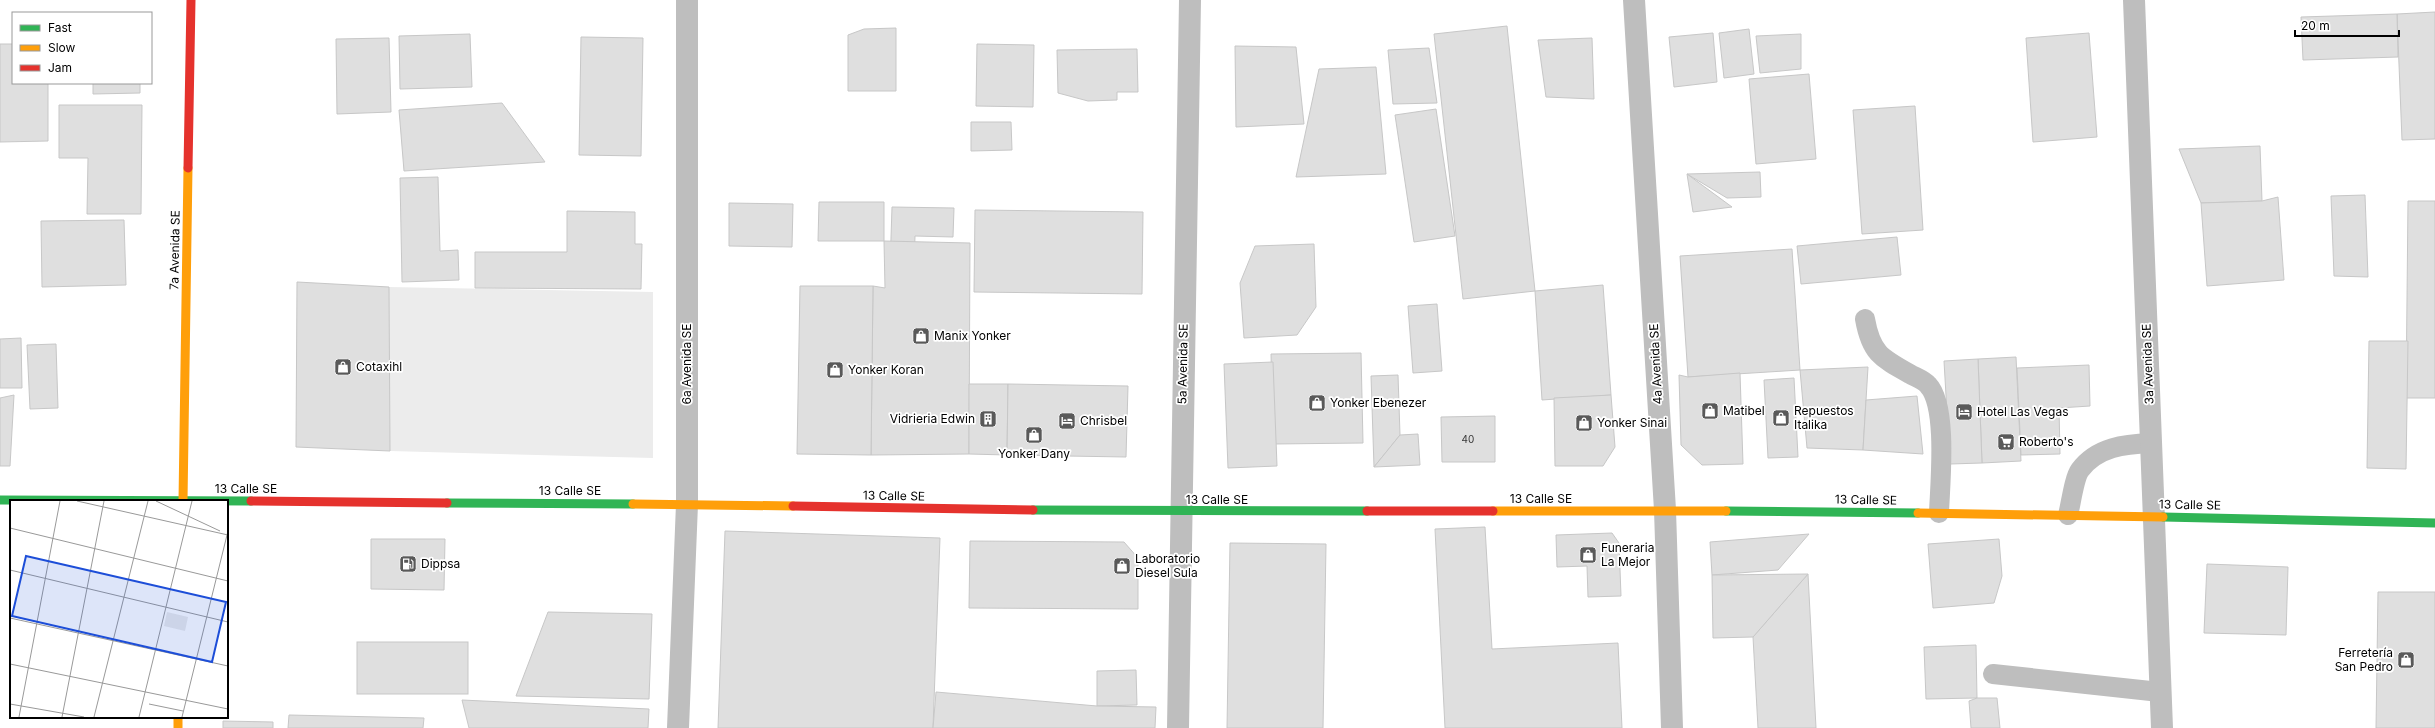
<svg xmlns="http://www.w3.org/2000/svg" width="2435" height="728" font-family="Inter,sans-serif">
<rect width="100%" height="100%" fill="#fff"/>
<!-- green -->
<polygon fill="#ececec" points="389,287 653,292 653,458 390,451"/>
<!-- building -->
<g fill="#dfdfdf" stroke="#c7c7c7">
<polygon points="2435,12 2435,139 2402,140 2397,14"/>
<polygon points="2397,14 2398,57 2303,60 2301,17"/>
<polygon points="1507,26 1535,291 1463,299 1434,34"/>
<polygon points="896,28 896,91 848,91 848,35 864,29"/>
<polygon points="1749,29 1754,74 1724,78 1719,33"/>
<polygon points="1713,33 1717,82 1674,87 1669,37"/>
<polygon points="2089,33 2097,137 2033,142 2026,38"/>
<polygon points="470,34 472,87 400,89 399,36"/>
<polygon points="1801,34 1801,69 1760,73 1756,36"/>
<polygon points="581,37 643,38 641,156 579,155"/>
<polygon points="389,38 391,112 337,114 336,39"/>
<polygon points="1592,38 1594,99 1546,97 1538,40"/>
<polygon points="0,44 13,44 13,83 48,83 48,141 0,142"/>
<polygon points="977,44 1034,45 1033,107 976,106"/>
<polygon points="1235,46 1296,47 1304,124 1236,127"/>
<polygon points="1429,48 1437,103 1393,104 1388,50"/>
<polygon points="1137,49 1138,92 1117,92 1117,100 1088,101 1058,93 1057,50"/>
<polygon points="1376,67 1386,174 1296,177 1319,69"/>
<polygon points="1809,74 1816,159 1756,164 1749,79"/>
<polygon points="93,83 140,83 140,93 93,94"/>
<polygon points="502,103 545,162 404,171 399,110"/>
<polygon points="59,105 142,105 141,214 87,214 88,158 59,158"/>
<polygon points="1915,106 1923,230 1862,234 1853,110"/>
<polygon points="1436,109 1455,236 1414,242 1395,115"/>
<polygon points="971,122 1011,122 1012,150 971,151"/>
<polygon points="2260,146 2262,201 2201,203 2179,149"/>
<polygon points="1760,172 1761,197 1727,198 1687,174"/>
<polygon points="1687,174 1732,207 1693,212"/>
<polygon points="438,177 440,251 458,250 459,280 402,282 400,178"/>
<polygon points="2365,195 2368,277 2334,276 2331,196"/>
<polygon points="2278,197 2284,280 2207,286 2201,203 2262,201"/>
<polygon points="2408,201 2435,201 2435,398 2406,398"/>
<polygon points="819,202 884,202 884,241 818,241"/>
<polygon points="729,203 793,204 792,247 729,246"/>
<polygon points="892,207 954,208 953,237 915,236 914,269 890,269"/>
<polygon points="975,210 1143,212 1142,294 974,292"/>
<polygon points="567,211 635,212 635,244 642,244 641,289 475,288 475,252 567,252"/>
<polygon points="124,220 126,285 42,287 41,221"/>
<polygon points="1897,237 1901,275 1801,284 1797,246"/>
<polygon points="884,241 970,243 969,454 871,455 873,286 885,288"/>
<polygon points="1314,244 1316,307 1297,335 1244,338 1240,283 1255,246"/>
<polygon points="1792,249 1800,370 1688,377 1680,256"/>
<polygon points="297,282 389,287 390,451 296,447"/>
<polygon points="1603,285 1611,395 1542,400 1535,291"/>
<polygon points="800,286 873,286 871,455 797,454"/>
<polygon points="1437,304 1442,371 1413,373 1408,306"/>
<polygon points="21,338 22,388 0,388 0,339"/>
<polygon points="2369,341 2408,341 2406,469 2367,468"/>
<polygon points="56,344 58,408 30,409 27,345"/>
<polygon points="1361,353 1363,443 1273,444 1271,354"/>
<polygon points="2016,357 2021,461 1982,463 1978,359"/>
<polygon points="1978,359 1982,463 1950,464 1944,361"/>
<polygon points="1273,362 1277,466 1228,468 1224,364"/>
<polygon points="2089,365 2090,406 2059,408 2060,454 2021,455 2017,368"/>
<polygon points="1868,367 1863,450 1807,448 1800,370"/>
<polygon points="1740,373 1743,464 1702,465 1681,445 1679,375 1688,377"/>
<polygon points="1398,375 1400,435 1374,467 1371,376"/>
<polygon points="1794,378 1798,457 1768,458 1764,380"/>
<polygon points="969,384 1008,384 1007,455 969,454"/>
<polygon points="1008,384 1128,386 1126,457 1007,455"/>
<polygon points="14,395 10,466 0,466 0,398"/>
<polygon points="1611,395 1615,447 1603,466 1555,466 1554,398"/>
<polygon points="1917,396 1923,454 1863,450 1866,400"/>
<polygon points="1495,416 1495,462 1442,462 1441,417"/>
<polygon points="1418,434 1420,465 1374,467 1400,435"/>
<polygon points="1485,527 1492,649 1618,643 1622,728 1445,728 1435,529"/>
<polygon points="725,531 940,538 933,728 718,728"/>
<polygon points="1612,533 1619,543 1621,596 1588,597 1587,566 1557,567 1556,535"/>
<polygon points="1809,534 1778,570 1712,575 1710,542"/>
<polygon points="371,539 445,539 444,590 371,589"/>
<polygon points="1999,539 2002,576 1994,603 1933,608 1928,544"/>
<polygon points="970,541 1124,542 1138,558 1138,609 969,608"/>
<polygon points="1230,543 1326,544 1323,728 1227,728"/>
<polygon points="2207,564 2288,567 2286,635 2204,633"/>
<polygon points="1808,574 1816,728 1758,728 1753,637"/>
<polygon points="1808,574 1753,637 1713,638 1712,575"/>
<polygon points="2378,592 2435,592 2435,728 2376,728"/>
<polygon points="548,612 652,614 649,699 516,696"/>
<rect x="357" y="642" width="111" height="52"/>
<polygon points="1976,645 1977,698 1926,699 1924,647"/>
<polygon points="1136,670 1137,705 1097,706 1097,671"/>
<polygon points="936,692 1097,706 1156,707 1155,728 933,728"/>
<polygon points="1977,698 1997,698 2000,728 1971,728 1969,701"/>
<polygon points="462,700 649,709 648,728 469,728"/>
<polygon points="289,715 424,718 423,728 288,728"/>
<polygon points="223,721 273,722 273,728 223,728"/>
</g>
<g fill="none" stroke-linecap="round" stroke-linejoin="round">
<!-- lane -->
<g stroke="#bebebe" stroke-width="20">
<path d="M1865,319C1871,353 1881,358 1910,374C1915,377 1924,380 1928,385C1948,406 1940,484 1939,513"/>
<path d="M2068,515C2071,504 2074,478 2080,470C2097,447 2125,444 2151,443"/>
<polyline points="1993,674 2160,692"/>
</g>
<!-- street -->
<g stroke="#bebebe" stroke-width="22">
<polyline points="1634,0 1665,510 1672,728"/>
<polyline points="2134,0 2162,728"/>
<polyline points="678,728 687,504 687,0"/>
<polyline points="1178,728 1190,0"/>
</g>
<!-- fast -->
<g stroke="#30b455" stroke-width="9">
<polyline points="0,500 251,501"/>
<polyline points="447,503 633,504"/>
<polyline points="1033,510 1367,511"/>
<polyline points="1726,511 1918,513"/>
<polyline points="2163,517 2435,523"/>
</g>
<!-- slow -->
<g stroke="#ff9f0a" stroke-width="9">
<polyline points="183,501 188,168"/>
<polyline points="633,504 793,506"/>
<polyline points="1493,511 1726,511"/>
<polyline points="1918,513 2163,517"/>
<polyline points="178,717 178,728"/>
</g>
<!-- jam -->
<g stroke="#e5322d" stroke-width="9">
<polyline points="188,168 191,0"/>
<polyline points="251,501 447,503"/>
<polyline points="793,506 1033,510"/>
<polyline points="1367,511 1493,511"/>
</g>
</g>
<!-- icons -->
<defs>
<symbol id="shop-square" viewBox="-11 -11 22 22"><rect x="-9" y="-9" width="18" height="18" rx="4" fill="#595959" stroke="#fff"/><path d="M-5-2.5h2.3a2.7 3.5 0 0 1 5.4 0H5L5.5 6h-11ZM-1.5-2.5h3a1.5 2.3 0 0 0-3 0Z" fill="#fff"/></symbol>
<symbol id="hotel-square" viewBox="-11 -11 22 22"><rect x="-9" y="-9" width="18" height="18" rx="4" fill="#595959" stroke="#fff"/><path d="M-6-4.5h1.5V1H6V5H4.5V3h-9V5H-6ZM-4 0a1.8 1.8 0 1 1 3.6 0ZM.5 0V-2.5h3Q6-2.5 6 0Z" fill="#fff"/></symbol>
<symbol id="building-square" viewBox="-11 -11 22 22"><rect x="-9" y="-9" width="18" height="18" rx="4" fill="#595959" stroke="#fff"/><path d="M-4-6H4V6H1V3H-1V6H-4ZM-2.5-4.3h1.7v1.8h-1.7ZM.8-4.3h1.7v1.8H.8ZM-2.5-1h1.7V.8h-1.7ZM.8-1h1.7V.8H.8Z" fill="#fff"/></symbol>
<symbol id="supermarket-square" viewBox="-11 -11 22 22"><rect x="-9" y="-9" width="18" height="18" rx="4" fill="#595959" stroke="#fff"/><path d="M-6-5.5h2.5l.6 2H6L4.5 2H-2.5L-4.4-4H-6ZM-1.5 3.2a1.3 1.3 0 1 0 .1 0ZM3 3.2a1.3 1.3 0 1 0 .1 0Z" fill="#fff"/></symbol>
<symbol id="fuel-square" viewBox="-11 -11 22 22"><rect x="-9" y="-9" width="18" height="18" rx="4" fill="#595959" stroke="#fff"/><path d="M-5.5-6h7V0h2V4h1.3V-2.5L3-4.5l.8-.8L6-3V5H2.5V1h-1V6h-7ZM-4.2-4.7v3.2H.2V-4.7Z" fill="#fff"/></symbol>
</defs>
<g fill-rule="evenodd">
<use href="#shop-square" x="911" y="326" width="20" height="20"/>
<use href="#shop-square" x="333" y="357" width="20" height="20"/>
<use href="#shop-square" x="825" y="360" width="20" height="20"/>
<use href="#shop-square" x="1307" y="393" width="20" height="20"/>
<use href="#shop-square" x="1700" y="401" width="20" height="20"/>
<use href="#hotel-square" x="1954" y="402" width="20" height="20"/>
<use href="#shop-square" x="1771" y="408" width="20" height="20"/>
<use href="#building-square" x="978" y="409" width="20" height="20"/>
<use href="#hotel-square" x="1057" y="411" width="20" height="20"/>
<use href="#shop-square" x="1574" y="413" width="20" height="20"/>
<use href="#shop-square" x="1024" y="425" width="20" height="20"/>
<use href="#supermarket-square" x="1996" y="432" width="20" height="20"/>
<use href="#shop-square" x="1578" y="545" width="20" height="20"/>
<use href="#fuel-square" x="398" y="554" width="20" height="20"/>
<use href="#shop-square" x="1112" y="556" width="20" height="20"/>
<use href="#shop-square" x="2396" y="650" width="20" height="20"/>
</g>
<g text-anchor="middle" stroke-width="3.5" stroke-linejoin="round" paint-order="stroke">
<!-- number labels -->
<g font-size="10" fill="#383838">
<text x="1468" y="443">40</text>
</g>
<!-- street labels -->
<g font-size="12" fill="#000" stroke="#fff">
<text transform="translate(175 250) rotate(-89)" y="4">7a Avenida SE</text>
<text transform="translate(687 364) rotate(-90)" y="4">6a Avenida SE</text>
<text transform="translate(1183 364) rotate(-89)" y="4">5a Avenida SE</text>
<text transform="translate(1656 364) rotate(-93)" y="4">4a Avenida SE</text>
<text transform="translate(2148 364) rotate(-92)" y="4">3a Avenida SE</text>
<text x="246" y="493">13 Calle SE</text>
<text x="570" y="495">13 Calle SE</text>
<text transform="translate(894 496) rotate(1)" y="4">13 Calle SE</text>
<text x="1541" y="503">13 Calle SE</text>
<text x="1217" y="504">13 Calle SE</text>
<text transform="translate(1866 500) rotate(1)" y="4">13 Calle SE</text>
<text transform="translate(2190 505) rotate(1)" y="4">13 Calle SE</text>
</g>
<!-- poi labels -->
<g font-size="12" fill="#000" stroke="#fff" text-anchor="start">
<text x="934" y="340">Manix Yonker</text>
<text x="356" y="371">Cotaxihl</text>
<text x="848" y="374">Yonker Koran</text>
<text x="1330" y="407">Yonker Ebenezer</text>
<text x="1723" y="415">Matibel</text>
<text x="1794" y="415">Repuestos<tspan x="1794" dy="14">Italika</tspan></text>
<text x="1977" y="416">Hotel Las Vegas</text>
<text x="975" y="423" text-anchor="end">Vidrieria Edwin</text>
<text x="1080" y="425">Chrisbel</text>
<text x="1597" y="427">Yonker Sinai</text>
<text x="2019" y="446">Roberto's</text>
<text x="1034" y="458" text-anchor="middle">Yonker Dany</text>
<text x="1601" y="552">Funeraria<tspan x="1601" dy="14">La Mejor</tspan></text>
<text x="1135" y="563">Laboratorio<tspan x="1135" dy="14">Diesel Sula</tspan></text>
<text x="421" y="568">Dippsa</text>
<text x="2393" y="657" text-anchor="end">Ferretería<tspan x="2393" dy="14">San Pedro</tspan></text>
</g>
</g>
<!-- overview -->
<g transform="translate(10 500)">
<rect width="218" height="218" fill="#fff"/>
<path d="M157,112L178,117L175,131L154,126Z" fill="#ececec"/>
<path fill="none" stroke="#999" stroke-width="1" d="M67,1L218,35M146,1L210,31M0,28L218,81M0,70L218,122M0,118L218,166M0,164L218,209M0,204L74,217M139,204L173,211M9,217L50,1M52,217L94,1M84,217L138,1M129,217L182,1M172,217L218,31"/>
<path fill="#1d4ed8" fill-opacity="0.15" stroke="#1d4ed8" stroke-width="2" d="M16,56L216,102L202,162L2,116Z"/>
<rect width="218" height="218" fill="none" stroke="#000" stroke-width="2"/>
</g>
<!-- legend -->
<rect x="12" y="12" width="140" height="72" fill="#ffffff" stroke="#999999"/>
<rect x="20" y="25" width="20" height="6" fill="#30b455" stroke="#999999"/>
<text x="48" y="32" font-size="12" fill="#000000">Fast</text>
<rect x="20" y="45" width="20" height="6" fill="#ff9f0a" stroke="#999999"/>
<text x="48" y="52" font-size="12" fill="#000000">Slow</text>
<rect x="20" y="65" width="20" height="6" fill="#e5322d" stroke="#999999"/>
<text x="48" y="72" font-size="12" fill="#000000">Jam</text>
<!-- scale -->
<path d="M2295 30v6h104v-6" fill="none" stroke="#000000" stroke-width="2"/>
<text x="2301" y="30" font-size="12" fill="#000000" stroke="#ffffff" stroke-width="3" paint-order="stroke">20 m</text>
</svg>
